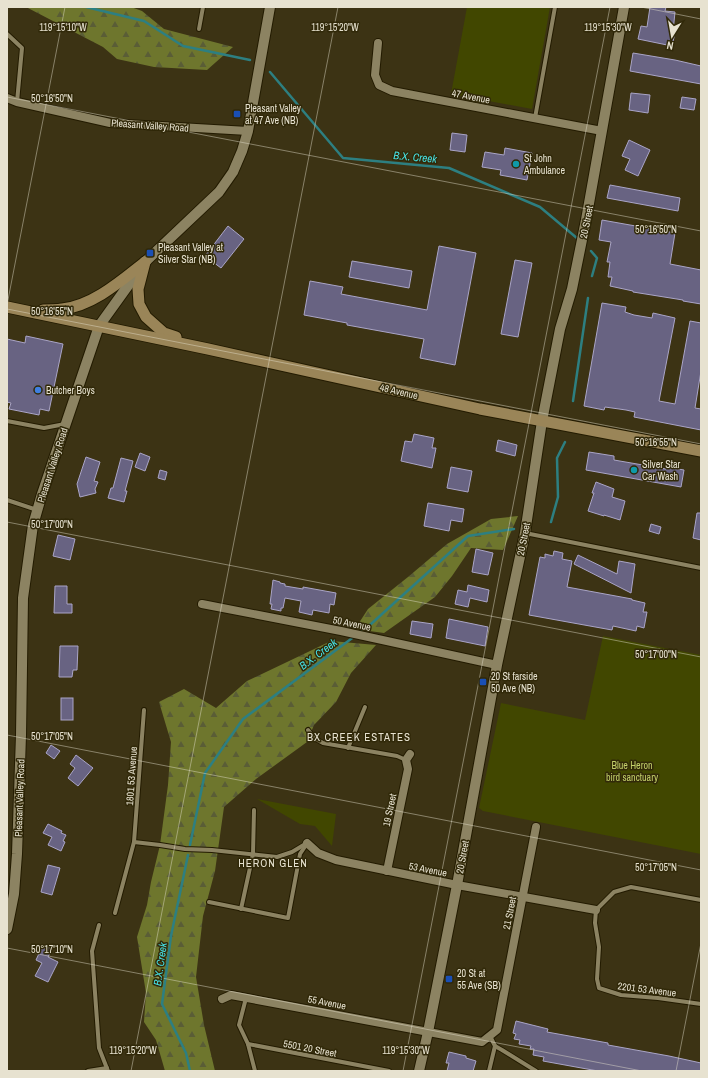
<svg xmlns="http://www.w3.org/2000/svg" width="708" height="1078" font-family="'Archivo Narrow',sans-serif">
<defs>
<pattern id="forest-firs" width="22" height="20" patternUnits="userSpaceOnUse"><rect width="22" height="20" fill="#6e762d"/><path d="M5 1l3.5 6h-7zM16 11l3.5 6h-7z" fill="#5a5d36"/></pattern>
</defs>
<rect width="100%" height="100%" fill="#3c3314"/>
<!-- forest -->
<g fill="url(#forest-firs)">
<polygon points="26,7 131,7 142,11 164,29 233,47 207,70 154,67 117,59 103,47"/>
<polygon points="518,516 503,550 471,548 452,576 435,597 384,633 355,629 368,609 408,577 447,544 491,519"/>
<polygon points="331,641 376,645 351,673 336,702 314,725 307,742 256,779 224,807 215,871 203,916 196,977 204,1025 215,1071 165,1071 156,1040 144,1022 146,993 137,937 147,905 151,882 160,845 168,785 171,742 159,702 184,689 216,708 247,681"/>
</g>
<!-- park -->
<g fill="#414700">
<polygon points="467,7 550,7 532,109 451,94"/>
<polygon points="603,636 701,655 701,854 483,811 479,808 501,703 585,720"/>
<polygon points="257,799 336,814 332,846 315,826 300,824"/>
</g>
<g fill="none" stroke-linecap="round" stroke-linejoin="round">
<!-- stream -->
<g stroke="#2d7f81" stroke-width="2.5">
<polyline points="86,7 144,21 183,46 250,60"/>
<polyline points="270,72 343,158 449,168 540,207 578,239"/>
<polyline points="591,251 597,258 592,276"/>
<polyline points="573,401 588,298"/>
<polyline points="551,522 558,497 557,458 565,442"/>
<polyline points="360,632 371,624 468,536 514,529"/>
<polyline points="190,845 205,773 243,719 355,636"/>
<polyline points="188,855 171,936 162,1004 186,1053 190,1071"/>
</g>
</g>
<!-- building -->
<g fill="#686382" stroke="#aaa5c7">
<polygon points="650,7 666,7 665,11 675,12 673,32 675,33 672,46 638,39 641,26 647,27"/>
<polygon points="633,53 675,60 701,66 701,84 630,71"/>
<polygon points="631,93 650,95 648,113 629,110"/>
<polygon points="682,97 696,99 694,110 680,108"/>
<polygon points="452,133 467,135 465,152 450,150"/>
<polygon points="629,140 650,150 638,176 625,170 630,159 622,156"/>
<polygon points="505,148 532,153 527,180 500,175 501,170 482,167 485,152 504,155"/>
<polygon points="610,185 680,198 678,211 607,198"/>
<polygon points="602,220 675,233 670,264 701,270 701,304 683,301 683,300 633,292 633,291 610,286 612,277 608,277 610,262 607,262 611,242 599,240"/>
<polygon points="228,226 244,239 221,268 205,256"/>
<polygon points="439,246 476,253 455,365 420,358 424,339 347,325 347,323 304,315 310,281 343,287 341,294 427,310"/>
<polygon points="515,260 532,263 518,337 501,334"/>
<polygon points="352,261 412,271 409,288 349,277"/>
<polygon points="602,303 626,307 625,312 634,315 652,318 653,313 675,318 659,401 675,404 690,321 701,323 701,371 695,408 701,409 701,430 634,417 635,412 626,410 605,407 604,410 584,406"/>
<polygon points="26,336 63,344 49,411 40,409 39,415 9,409 11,403 7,402 7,339 25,343"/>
<polygon points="414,434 434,438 432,448 436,448 432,468 401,461 405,441 412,442"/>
<polygon points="498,440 517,445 515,456 496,451"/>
<polygon points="589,452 614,456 614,460 666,469 666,467 684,470 681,487 586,470"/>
<polygon points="140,453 150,457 145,471 135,467"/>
<polygon points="86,457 100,462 94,481 98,482 95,489 96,493 80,497 77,484"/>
<polygon points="121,458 133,461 125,491 127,491 124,502 108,498 111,488 113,488"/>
<polygon points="451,467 472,471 468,492 447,488"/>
<polygon points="160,470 167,472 165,480 158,478"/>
<polygon points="596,482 614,489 612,497 625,501 620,520 604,515 604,516 588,511 594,493 592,493"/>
<polygon points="428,503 464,509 462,522 451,520 449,531 424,526"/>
<polygon points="697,513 701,513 701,540 693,538"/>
<polygon points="651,524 661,527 659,534 649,531"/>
<polygon points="58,535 75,539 70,560 53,556"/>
<polygon points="476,549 493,553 488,575 472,572"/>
<polygon points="554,551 563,553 562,559 572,561 567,587 632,599 632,600 645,603 643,612 647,612 644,628 637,626 636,631 613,626 612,630 529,615 540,557 545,558 545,554 553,556"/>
<polygon points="578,555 617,574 619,561 635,564 631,593 574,564"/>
<polygon points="273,580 280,582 280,583 285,584 285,586 303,589 303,587 336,593 334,605 330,604 329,613 313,610 312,615 299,612 301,601 285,598 283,608 281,608 281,611 271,609 272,604 270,604"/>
<polygon points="468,585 489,590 487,602 470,598 468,607 455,604 458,590 467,592"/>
<polygon points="55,586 67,586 67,604 72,604 72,613 54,613"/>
<polygon points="449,619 488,627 485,646 446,638"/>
<polygon points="412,621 433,624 431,638 410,634"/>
<polygon points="60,646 78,646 77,670 73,670 72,677 59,677"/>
<rect x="61" y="698" width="12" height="22"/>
<polygon points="51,745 60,751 54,759 46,753"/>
<polygon points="76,755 93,768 78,786 68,778 75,768 70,764"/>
<polygon points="48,824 62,831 61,833 66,835 63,841 65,842 61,851 48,845 52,837 43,833"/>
<polygon points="48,865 60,868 52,895 41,892"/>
<polygon points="43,945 52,949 48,957 58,962 48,982 35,976 42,963 36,960"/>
<polygon points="516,1021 548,1029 547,1032 608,1043 608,1045 669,1056 701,1063 701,1071 598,1071 543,1061 544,1057 533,1055 534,1049 530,1049 531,1046 519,1044 520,1040 514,1039 516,1034 513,1033"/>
<polygon points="449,1052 466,1056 466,1058 476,1061 473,1071 447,1071 449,1063 446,1063"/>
</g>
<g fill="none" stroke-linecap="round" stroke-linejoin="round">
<defs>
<g id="service">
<polyline points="199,29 203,7"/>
<polyline points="7,34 22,48 17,102"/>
<polyline points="535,118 555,7"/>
<polyline points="7,421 44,428 65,424"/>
<polyline points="7,500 37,510"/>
<polyline points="525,533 701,568"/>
<polyline points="308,730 314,738 323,743 397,756 406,760"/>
<polyline points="348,748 365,707"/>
<polyline points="134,842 160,845 185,849 212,850 277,857 292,852 307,843"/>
<polyline points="701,900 631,887 614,892 596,910 595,923 599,947 597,979 599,988 621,995 658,998 701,1004"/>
<polyline points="209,902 288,918 300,854 306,845"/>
<polyline points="241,909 253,854 254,810"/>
<polyline points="115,913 134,842 144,710"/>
<polyline points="99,925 92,951 99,1048 108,1071"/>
<polyline points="246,998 239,1025 248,1044 255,1071"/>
<polyline points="490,1036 495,1046 502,1050 536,1071"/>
<polyline points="248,1044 389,1071"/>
<polyline points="88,1071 107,1068"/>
<polyline points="489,1071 495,1046"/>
</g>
<g id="minor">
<polyline points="378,43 375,75 379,85 392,91 602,131"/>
<polyline points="7,98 17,102 110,123 248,131"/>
<polyline points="202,604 341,631 497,665"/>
<polyline points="307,843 318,853 336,860 457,885 596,910"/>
<polyline points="387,871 408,769 406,760 410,754"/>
<polyline points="222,999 231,995 482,1042 497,1030 536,827"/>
</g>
<g id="tertiary">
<polyline points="7,929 14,894 17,854 21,735 23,598 33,525 42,494 99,326 145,262 219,192 233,172 242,151 248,131 270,7"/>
<polyline points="419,1071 428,1032 457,885 497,665 525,533 542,421 560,329 572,289 586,220 624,7"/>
</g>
<g id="secondary">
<polyline points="145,262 138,289 139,304 146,317 164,333 176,337"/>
<polyline points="7,307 208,349 480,409 701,451"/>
<path d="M43,310C50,310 56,310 62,309C93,306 122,280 145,262"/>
</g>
</defs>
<!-- service casing -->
<use href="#service" stroke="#231b00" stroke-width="6"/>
<!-- minor casing -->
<use href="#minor" stroke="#231b00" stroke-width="10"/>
<!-- tertiary casing -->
<use href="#tertiary" stroke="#231b00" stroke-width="12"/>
<!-- secondary casing -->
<use href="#secondary" stroke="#231b00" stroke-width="13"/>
<!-- service -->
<use href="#service" stroke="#8c8362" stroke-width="4"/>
<!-- minor -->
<use href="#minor" stroke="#8c8362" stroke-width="8"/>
<!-- tertiary -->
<use href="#tertiary" stroke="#8c8362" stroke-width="10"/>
<!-- secondary -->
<use href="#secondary" stroke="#9a8558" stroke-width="11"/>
</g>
<!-- ticks -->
<path fill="none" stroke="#e7e2d0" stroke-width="1" stroke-opacity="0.45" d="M641,7L701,19M7,97L701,231M7,305L65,7M7,309L701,444M7,522L701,657M7,735L701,870M7,948L642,1071M131,1071L338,7M403,1071L610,7M676,1071L701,943"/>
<!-- markers -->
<g fill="#1a4fb4" stroke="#312909" stroke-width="1.5">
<rect x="233" y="110" width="8" height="8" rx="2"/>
<rect x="146" y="249" width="8" height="8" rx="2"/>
<rect x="479" y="678" width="8" height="8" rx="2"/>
<rect x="445" y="975" width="8" height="8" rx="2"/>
</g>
<g fill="#0f9aa8" stroke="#312909" stroke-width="1.5">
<circle cx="516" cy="164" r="4"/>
<circle cx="634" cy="470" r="4"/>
</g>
<circle fill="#3f7fe0" stroke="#312909" stroke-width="1.5" cx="38" cy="390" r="4"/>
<g text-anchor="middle" stroke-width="3" stroke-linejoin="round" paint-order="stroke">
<!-- street labels -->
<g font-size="10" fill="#e7e2d0" stroke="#312909">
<text transform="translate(471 96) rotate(11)" y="4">47 Avenue</text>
<text transform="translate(150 125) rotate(4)" y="4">Pleasant Valley Road</text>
<text transform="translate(586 222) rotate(-79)" y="4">20 Street</text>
<text transform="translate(399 391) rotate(13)" y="4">48 Avenue</text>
<text transform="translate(52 465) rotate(-72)" y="4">Pleasant Valley Road</text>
<text transform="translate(523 539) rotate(-79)" y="4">20 Street</text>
<text transform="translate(352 623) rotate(12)" y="4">50 Avenue</text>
<text transform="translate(131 776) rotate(-86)" y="4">1801 53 Avenue</text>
<text transform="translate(19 798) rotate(-88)" y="4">Pleasant Valley Road</text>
<text transform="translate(389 810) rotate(-78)" y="4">19 Street</text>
<text transform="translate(462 857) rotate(-80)" y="4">20 Street</text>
<text transform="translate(428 869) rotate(11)" y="4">53 Avenue</text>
<text transform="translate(509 913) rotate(-79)" y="4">21 Street</text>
<text transform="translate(647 989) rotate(7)" y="4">2201 53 Avenue</text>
<text transform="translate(327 1002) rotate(11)" y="4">55 Avenue</text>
<text transform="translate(310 1048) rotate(11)" y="4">5501 20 Street</text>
</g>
<!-- poi labels -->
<g font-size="10" fill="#e7e2d0" stroke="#312909" text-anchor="start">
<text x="245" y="112">Pleasant Valley<tspan x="245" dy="12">at 47 Ave (NB)</tspan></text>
<text x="524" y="162">St John<tspan x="524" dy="12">Ambulance</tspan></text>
<text x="158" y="251">Pleasant Valley at<tspan x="158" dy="12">Silver Star (NB)</tspan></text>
<text x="46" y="394">Butcher Boys</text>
<text x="642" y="468">Silver Star<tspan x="642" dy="12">Car Wash</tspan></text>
<text x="491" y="680">20 St farside<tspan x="491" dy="12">50 Ave (NB)</tspan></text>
<text x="457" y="977">20 St at<tspan x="457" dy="12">55 Ave (SB)</tspan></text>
</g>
<!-- park labels -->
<g font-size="10" fill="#c2ce69" stroke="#312909">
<text x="632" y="769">Blue Heron<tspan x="632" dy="12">bird sanctuary</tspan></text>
</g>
<!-- water labels -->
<g font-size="11" font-style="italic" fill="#46e3e7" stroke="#312909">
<text transform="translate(415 157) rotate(5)" y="4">B.X. Creek</text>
<text transform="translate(318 654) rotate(-37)" y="4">B.X. Creek</text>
<text transform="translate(160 964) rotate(-82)" y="4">B.X. Creek</text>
</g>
<!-- neighbourhood labels -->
<g font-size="11" letter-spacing="1" fill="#e7e2d0" stroke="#312909">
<text x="359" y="741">BX CREEK ESTATES</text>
<text x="273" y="867">HERON GLEN</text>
</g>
</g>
<g font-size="10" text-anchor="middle" fill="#e7e2d0" stroke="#312909" stroke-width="3" stroke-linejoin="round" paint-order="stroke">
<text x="63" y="31">119°15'10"W</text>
<text x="335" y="31">119°15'20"W</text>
<text x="608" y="31">119°15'30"W</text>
<text x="52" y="102">50°16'50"N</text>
<text x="656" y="233">50°16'50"N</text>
<text x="52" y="315">50°16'55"N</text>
<text x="656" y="446">50°16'55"N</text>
<text x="52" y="528">50°17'00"N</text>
<text x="656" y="658">50°17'00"N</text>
<text x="52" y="740">50°17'05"N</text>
<text x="656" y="871">50°17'05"N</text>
<text x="52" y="953">50°17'10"N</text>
<text x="133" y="1054">119°15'20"W</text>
<text x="406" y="1054">119°15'30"W</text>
</g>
<!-- border -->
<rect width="708" height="1078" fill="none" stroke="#e7e2d0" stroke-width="16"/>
<!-- north arrow -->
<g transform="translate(672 36) rotate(191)" stroke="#312909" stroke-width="3" paint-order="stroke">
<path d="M0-3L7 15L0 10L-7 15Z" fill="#e7e2d0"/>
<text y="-6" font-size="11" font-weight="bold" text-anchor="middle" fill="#e7e2d0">N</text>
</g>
</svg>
